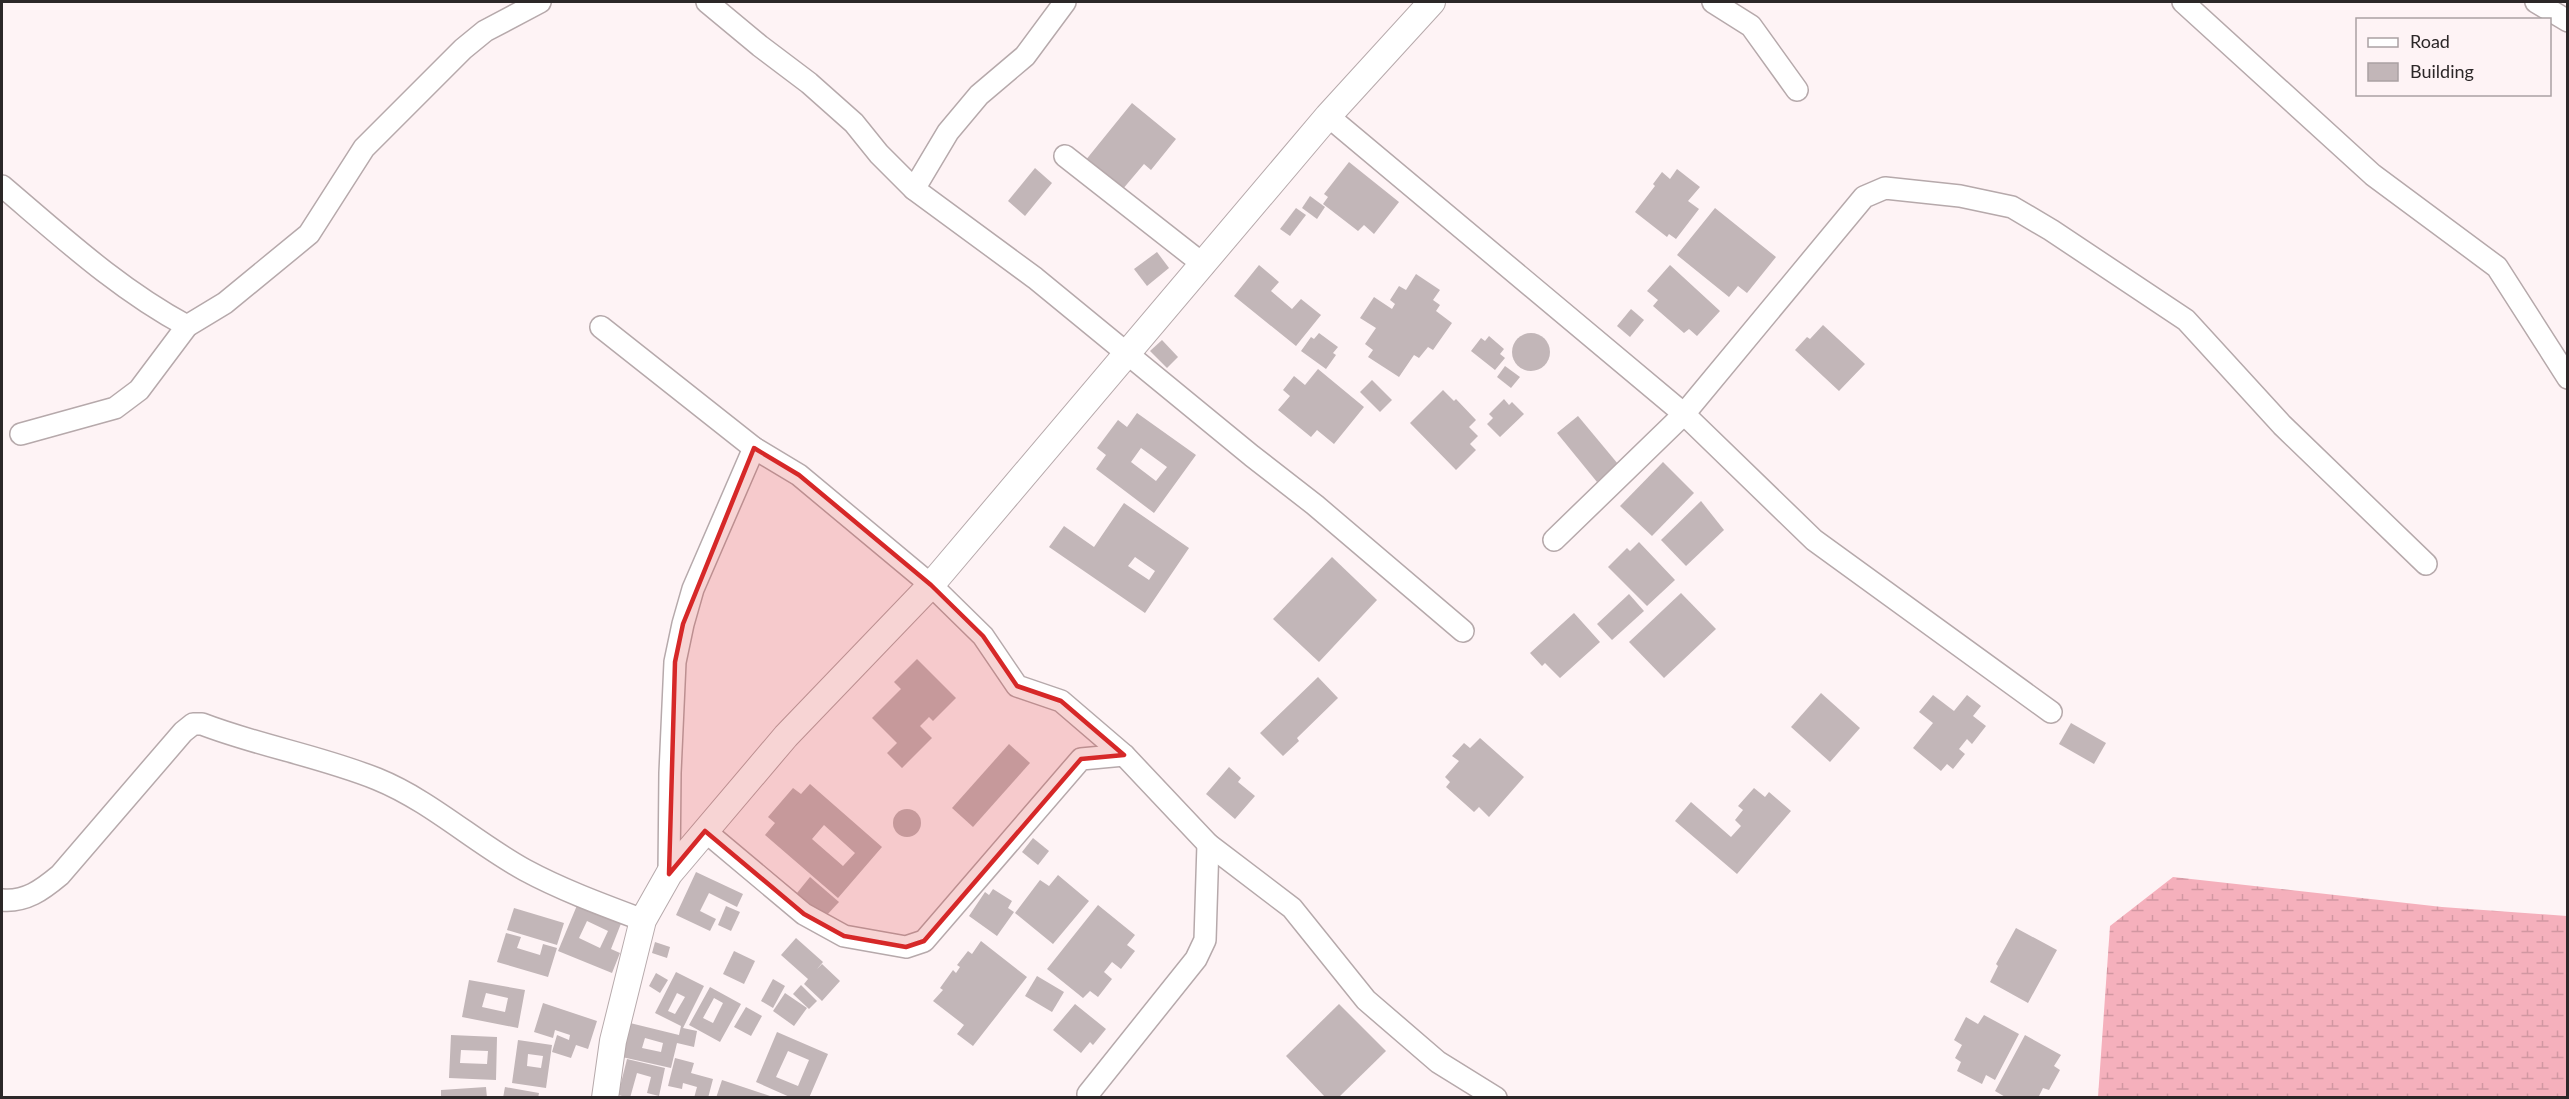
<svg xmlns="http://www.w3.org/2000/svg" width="2569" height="1099" font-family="Lato,sans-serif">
<defs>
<pattern id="wetland-marsh" width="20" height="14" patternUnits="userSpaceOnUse" patternTransform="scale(1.5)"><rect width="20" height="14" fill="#f5b0bc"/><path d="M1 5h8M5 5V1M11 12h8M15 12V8" fill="none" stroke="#d297a2"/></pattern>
</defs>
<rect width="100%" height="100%" fill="#fef3f5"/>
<!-- wetland -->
<polygon fill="url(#wetland-marsh)" points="2173,877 2442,907 2567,916 2567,1097 2098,1097 2110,926"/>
<!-- building -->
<g fill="#c2b6b8" fill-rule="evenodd">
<polygon points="1132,103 1176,139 1151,170 1144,164 1122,190 1085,161"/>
<polygon points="1349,162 1399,202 1374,234 1364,225 1358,231 1323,204 1328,197 1324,194"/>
<polygon points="1035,168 1052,183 1025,216 1008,201"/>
<polygon points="1677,169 1700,187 1688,201 1699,209 1676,239 1669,234 1667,237 1635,212 1655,186 1653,184 1662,172 1670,179"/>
<polygon points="1310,196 1325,207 1317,219 1302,208"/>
<polygon points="1296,208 1306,215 1290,236 1280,229"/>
<polygon points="1715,208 1776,257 1747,293 1738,286 1729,297 1677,255"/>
<polygon points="1157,252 1169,268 1147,286 1134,269"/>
<polygon points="1259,265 1279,282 1271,291 1292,309 1301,299 1321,315 1296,346 1234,296"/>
<polygon points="1670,265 1720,311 1697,336 1689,329 1684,333 1653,306 1658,300 1647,291"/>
<polygon points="1416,274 1440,290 1433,300 1440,305 1436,311 1452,323 1433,350 1428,347 1419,358 1414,355 1399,377 1368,357 1373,350 1365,344 1376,328 1360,318 1374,297 1392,309 1395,304 1390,300 1399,286 1406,290"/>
<polygon points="1631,309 1644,320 1630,337 1617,326"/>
<polygon points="1823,325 1865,364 1839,391 1795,350 1807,337 1810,339"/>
<circle cx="1531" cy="352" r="19"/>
<polygon points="1319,333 1338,347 1333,353 1336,355 1326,369 1301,351 1311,337 1314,339"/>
<polygon points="1489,336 1504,349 1500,354 1505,358 1495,370 1471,351 1481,338 1485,341"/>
<polygon points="1162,340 1178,357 1167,368 1150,351"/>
<polygon points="1505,366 1520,377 1511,388 1497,377"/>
<polygon points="1318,369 1364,407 1334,444 1317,430 1311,437 1278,410 1290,396 1283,390 1294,376 1305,385"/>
<polygon points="1372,380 1392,400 1380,412 1360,392"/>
<polygon points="1443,390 1454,401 1456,399 1476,420 1469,427 1478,436 1470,444 1476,450 1456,470 1410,423"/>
<polygon points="1504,399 1509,405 1512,402 1524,414 1500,437 1487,424 1493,418 1489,414"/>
<path d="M1137,413L1196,455L1154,513L1096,469L1106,455L1097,448L1118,420L1127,427ZM1141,448L1167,467L1156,481L1131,462Z"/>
<polygon points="1578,416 1618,464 1597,482 1557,433"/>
<polygon points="1663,462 1694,493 1652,536 1620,506"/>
<polygon points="1701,501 1724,530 1686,566 1661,540"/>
<path d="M1124,503L1189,548L1145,613L1049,547L1064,526L1094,547ZM1135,557L1155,571L1149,580L1128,566Z"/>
<polygon points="1639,542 1675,580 1647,606 1608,567 1627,548 1630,551"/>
<polygon points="1332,557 1377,600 1319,662 1273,619"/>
<polygon points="1681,593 1716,629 1664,678 1629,642"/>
<polygon points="1629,594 1644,611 1612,640 1597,624"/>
<polygon points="1574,613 1600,642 1560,678 1545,663 1542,666 1530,653"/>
<polygon points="917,659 956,698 933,721 929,717 920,726 932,738 902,768 887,753 897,743 872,718 901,689 894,682"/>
<polygon points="1318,677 1338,698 1297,738 1299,741 1283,756 1260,733"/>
<polygon points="1821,693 1860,728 1830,762 1791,727"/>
<polygon points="1933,695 1954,711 1967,695 1981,706 1973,716 1986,726 1972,744 1967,739 1959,749 1965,754 1953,769 1947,764 1941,771 1913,748 1933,723 1919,712"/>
<polygon points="2071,723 2106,743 2094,764 2059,744"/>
<polygon points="1480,738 1524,777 1489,817 1479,807 1474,812 1446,787 1450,782 1445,777 1459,761 1452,756 1464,743 1470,748"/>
<polygon points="1009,744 1030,763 973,827 952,808"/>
<polygon points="1229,767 1241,778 1238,782 1255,796 1235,819 1206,794"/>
<path d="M810,784L882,847L838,898L765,835L775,823L768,817L793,788L801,794ZM824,825L855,853L843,866L812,839Z"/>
<polygon points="1754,788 1765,797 1769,792 1791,811 1737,874 1675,821 1691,802 1731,837 1741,826 1735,820 1743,810 1738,806"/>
<circle cx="907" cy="823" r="14"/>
<polygon points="1033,838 1049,851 1038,865 1022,852"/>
<polygon points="696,872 743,894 737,907 709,893 700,911 716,919 710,931 676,915"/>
<polygon points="1058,875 1089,901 1053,944 1015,913 1040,880 1049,886"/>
<polygon points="810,877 839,902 825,917 797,893"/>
<polygon points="993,889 1012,901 1008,908 1014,912 997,936 969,916 985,892 989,895"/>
<path d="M578,903L622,921L611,949L620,953L612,973L558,951ZM587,921L608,931L600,948L579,938Z"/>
<polygon points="1098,905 1135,935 1127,945 1135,951 1121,969 1112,962 1104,972 1112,979 1098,997 1090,991 1083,998 1047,969"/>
<polygon points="726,906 740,912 731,931 718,925"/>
<polygon points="514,908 564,923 557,945 507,930"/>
<polygon points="2016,928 2057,950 2028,1003 1990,982 1998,966 1996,964"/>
<polygon points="506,933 521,937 517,948 540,955 543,944 557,948 548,977 497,962"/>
<polygon points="796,938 823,962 817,969 822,964 840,981 822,1001 804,984 808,979 781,955"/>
<polygon points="981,941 1027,977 973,1046 957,1034 964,1025 933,1001 943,990 940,988 953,970 956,973 960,967 957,965 968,951 972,954"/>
<polygon points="655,942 670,947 667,958 652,953"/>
<polygon points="734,951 755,961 744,984 723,974"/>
<path d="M676,972L704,986L683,1028L697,1031L694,1047L677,1043L671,1068L622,1057L630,1023L679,1035L681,1026L655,1013ZM677,993L685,997L675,1014L668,1011ZM645,1038L663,1043L661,1052L642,1048Z"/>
<polygon points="656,973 668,980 660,993 649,986"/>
<polygon points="1037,976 1064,992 1052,1012 1025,996"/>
<polygon points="773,979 785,986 773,1008 761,1001"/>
<path d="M469,980L525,990L518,1028L462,1017ZM486,993L508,998L505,1012L482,1007Z"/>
<polygon points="801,985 817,1001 809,1009 793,994"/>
<path d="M710,987L741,1004L720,1042L689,1025ZM714,998L723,1003L713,1023L703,1018Z"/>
<polygon points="785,993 807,1008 794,1026 773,1011"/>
<polygon points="543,1003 597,1021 588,1049 576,1045 571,1058 552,1052 557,1035 569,1040 570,1035 555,1030 553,1038 534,1032"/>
<polygon points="1075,1004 1106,1029 1093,1045 1090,1042 1081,1053 1053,1030"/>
<polygon points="1339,1004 1386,1051 1338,1098 1326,1098 1286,1056"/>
<polygon points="746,1007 762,1016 751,1036 734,1027"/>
<polygon points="1984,1015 2019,1034 1995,1080 1986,1075 1982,1084 1957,1071 1961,1062 1955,1058 1962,1045 1954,1040 1966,1017 1978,1024"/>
<path d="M777,1032L828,1054L809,1098H792L756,1082ZM788,1051L809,1060L798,1086L776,1077Z"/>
<path d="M451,1035L497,1037L496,1080L449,1078ZM461,1050L488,1051L487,1064L460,1063Z"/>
<polygon points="2025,1035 2061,1055 2054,1066 2060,1070 2049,1090 2043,1088 2038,1098 2007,1098 1995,1091"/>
<path d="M518,1040L552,1045L546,1088L512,1083ZM528,1054L543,1056L541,1068L527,1066Z"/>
<polygon points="675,1058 694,1063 691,1073 713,1079 708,1098 694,1098 697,1087 683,1083 682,1089 668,1086"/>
<polygon points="627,1059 665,1068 659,1096 647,1093 651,1077 637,1073 630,1098 618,1095"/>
<polygon points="722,1080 773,1097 773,1098 716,1098"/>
<polygon points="486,1087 487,1098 441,1098 441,1090"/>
<polygon points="505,1087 539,1093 538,1098 503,1098"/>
</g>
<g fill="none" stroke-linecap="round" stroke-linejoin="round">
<defs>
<g id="minor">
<polyline points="707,2 760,46 809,83 854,123 879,154 914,189 1035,278 1252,456 1315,505 1463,631"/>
<polyline points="1713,2 1751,26 1797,90"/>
<polyline points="2183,2 2373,175 2497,267 2568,378"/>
<polyline points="2536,2 2568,21"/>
<polyline points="1328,116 1684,414 1814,540 2051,712"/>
<polyline points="1065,156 1204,265"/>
<path d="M2,186C61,236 118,289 187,326"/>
<polyline points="914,189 948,132 979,95 1025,56 1065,2"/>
<polyline points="601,327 754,448 799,475 931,585 983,636 1017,686 1061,701 1124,755 1208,844 1292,908 1366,1000 1438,1062 1496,1098"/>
<polyline points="21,434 115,408 139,390 187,326 225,303 309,234 364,148 463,49 485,31 540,2"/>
<polyline points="1554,540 1684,414 1864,197 1885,188 1960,196 2012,207 2051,230 2186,320 2282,425 2426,564"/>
<polyline points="705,831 804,914 844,936 906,947 924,941 1081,759 1124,755"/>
<polyline points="669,874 670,773 675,662 683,624 693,589 754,448"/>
<path d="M2,900C26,902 42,890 60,875L183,732L193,724H202C259,746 320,756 377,779C431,801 474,842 525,870C562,890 603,905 643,920"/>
<polyline points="1088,1094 1196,959 1205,940 1208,844"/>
</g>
<polyline id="tertiary" points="605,1098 613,1041 643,920 669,874 786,736 931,585 1328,116 1432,2"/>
</defs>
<!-- minor casing -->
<use href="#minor" stroke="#b6a9ab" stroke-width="24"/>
<!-- tertiary casing -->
<use href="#tertiary" stroke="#b6a9ab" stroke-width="28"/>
<!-- minor -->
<use href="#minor" stroke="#fff" stroke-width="21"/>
<!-- tertiary -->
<use href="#tertiary" stroke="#fff" stroke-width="26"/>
</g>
<!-- marked area -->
<path fill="#d62828" fill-opacity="0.2" stroke="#d62828" stroke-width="4.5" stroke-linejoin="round" d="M754,448L799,475L931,585L983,636L1017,686L1061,701L1124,755L1081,759L924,941L906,947L844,936L804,914L705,831L669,874L675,662L683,624Z"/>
<!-- border -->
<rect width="2569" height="1099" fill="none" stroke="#2c2728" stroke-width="6"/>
<!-- legend -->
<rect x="2356" y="18" width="195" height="78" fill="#fef3f5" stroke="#aaa1a3" stroke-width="1.5"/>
<rect x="2368" y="38" width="30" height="9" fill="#ffffff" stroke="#aaa1a3" stroke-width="1.5"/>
<text x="2410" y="48" font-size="18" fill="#2c2728">Road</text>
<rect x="2368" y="63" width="30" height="18" fill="#c2b6b8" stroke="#aaa1a3" stroke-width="1.5"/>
<text x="2410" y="78" font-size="18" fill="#2c2728">Building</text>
</svg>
